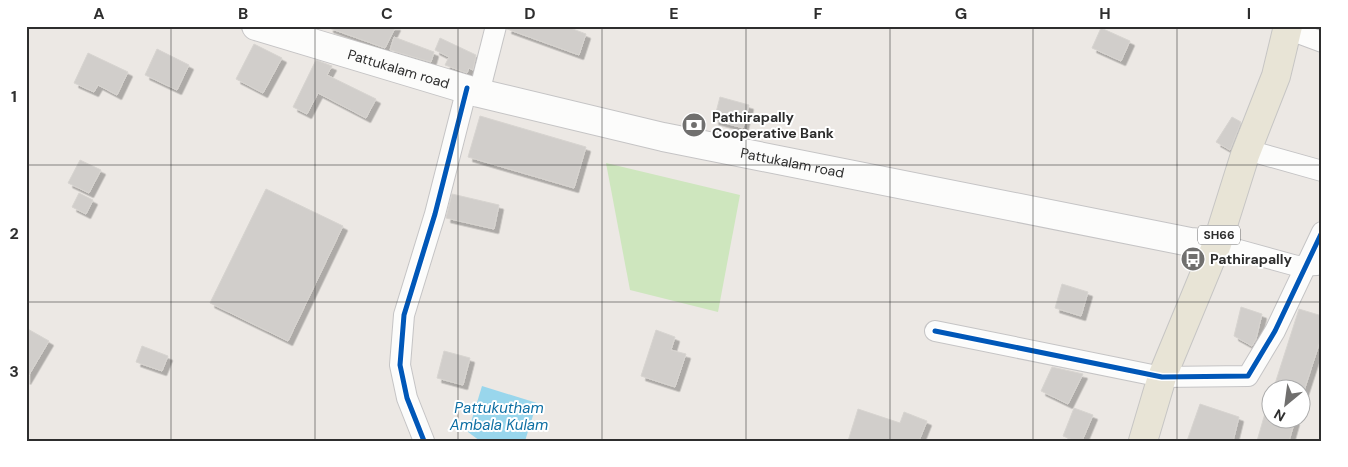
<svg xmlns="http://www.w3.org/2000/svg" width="1348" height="467" font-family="'DM Sans',sans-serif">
<defs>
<filter id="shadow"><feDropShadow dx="4.5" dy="4.5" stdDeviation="0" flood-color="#0004"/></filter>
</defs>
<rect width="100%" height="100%" fill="#ece8e4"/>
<!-- green -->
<polygon fill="#cee6be" points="606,163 740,195 718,312 630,290"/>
<!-- water -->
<polygon fill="#99d6ec" points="482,386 537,403 525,441 480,441 468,432"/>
<!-- building -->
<g fill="#d1cecb" stroke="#d7d4d0" filter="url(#shadow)">
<polygon points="329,26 396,26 385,48 329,28"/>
<polygon points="508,26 565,26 586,34 579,55 507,29"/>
<polygon points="1101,28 1130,41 1121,61 1092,48"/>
<polygon points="394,37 434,52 431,62 390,50"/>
<polygon points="440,38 476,55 473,70 469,68 467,73 445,65 449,57 435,50"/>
<polygon points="254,44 282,58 263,93 236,79"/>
<polygon points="157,49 189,65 177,90 145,75"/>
<polygon points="88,53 128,72 117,95 98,85 94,92 74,83"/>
<polygon points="316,60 332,66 327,75 376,99 366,118 318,93 307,114 293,107"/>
<polygon points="720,97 749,105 743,128 714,120"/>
<polygon points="480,116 586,147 574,188 468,157"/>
<polygon points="1232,117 1241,122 1230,150 1216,142"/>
<polygon points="80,160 101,170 89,193 68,183"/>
<polygon points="266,189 343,226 288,341 210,303"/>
<polygon points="79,193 93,200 86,214 72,207"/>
<polygon points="452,194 499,205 494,229 446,218"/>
<polygon points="1062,284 1088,292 1081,316 1055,308"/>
<polygon points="1241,307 1262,314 1256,339 1252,346 1234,336"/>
<polygon points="1299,309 1322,316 1322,335 1300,403 1300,390 1273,390"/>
<polygon points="26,328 49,341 26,380"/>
<polygon points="656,330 675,337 671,350 686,354 675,387 641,376"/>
<polygon points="142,346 168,356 162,371 136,362"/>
<polygon points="444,351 470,358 463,385 437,378"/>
<polygon points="1052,367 1083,374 1068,404 1041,391"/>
<polygon points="1270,396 1270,420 1295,420 1289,441 1257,441"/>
<polygon points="1200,404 1239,417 1233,441 1187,441"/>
<polygon points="1074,408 1093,415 1082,441 1075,441 1063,436"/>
<polygon points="858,409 900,423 904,412 927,421 919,441 848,441"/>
</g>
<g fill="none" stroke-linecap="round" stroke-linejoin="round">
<defs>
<g id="minor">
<polyline points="1287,29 1322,42"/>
<polyline points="479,93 496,26"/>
<polyline points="1247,150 1322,171"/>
<polyline points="1217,244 1297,266 1317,265"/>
<polyline points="935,331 1162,377 1248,376 1275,331 1322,232"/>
<polyline points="424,441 407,398 400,365 404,315 435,214 467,88"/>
</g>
<g id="secondary">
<path id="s1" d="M256,26L479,93L663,137L1190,242L1217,244"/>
</g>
<polyline id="primary" points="1143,441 1162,377 1217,244 1245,155 1276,76 1288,26"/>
</defs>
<!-- minor casing -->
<use href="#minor" stroke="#c5c4c5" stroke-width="22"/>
<!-- secondary casing -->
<use href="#secondary" stroke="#c5c4c5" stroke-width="30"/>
<!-- primary casing -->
<use href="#primary" stroke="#c6c5c4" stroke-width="30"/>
<!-- minor -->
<use href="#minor" stroke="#fcfcfb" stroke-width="20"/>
<!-- secondary -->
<use href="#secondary" stroke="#fcfcfb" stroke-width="28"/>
<!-- primary -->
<use href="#primary" stroke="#e8e4d6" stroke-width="28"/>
<defs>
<g id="cycleway">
<polyline points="935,331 1162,377 1248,376 1275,331 1322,232"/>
<polyline points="424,441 407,398 400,365 404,315 435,214 467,88"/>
</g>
</defs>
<!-- cycleway casing -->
<use href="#cycleway" stroke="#fff" stroke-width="8"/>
<!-- cycleway -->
<use href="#cycleway" stroke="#0057b8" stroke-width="5"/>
</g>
<!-- grid -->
<path fill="none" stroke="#2e2e2e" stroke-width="1" stroke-opacity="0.55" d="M171,26V441M315,26V441M458,26V441M602,26V441M746,26V441M890,26V441M1033,26V441M1177,26V441M26,165H1322M26,302H1322"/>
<!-- icons -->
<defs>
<symbol id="bank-disc" viewBox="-11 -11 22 22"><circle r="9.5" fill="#706f6e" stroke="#fff"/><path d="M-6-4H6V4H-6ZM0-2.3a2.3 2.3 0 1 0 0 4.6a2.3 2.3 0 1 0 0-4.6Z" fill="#fff"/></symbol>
<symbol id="bus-disc" viewBox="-11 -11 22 22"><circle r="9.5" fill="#706f6e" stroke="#fff"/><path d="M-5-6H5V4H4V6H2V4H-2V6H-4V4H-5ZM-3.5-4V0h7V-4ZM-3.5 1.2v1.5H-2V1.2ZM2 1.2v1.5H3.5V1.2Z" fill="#fff"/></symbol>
</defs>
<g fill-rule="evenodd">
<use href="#bank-disc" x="680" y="111" width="28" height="28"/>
<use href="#bus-disc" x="1179" y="245" width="28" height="28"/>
</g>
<g text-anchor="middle" stroke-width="4" stroke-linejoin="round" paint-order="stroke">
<!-- shield labels -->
<rect fill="#fff" stroke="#6d6d6d" stroke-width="1" x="1198" y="225.5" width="42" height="19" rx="4"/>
<g font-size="12" font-weight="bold" fill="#2e2e2e">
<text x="1219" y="239">SH66</text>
</g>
<!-- street labels -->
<g font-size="14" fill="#2e2e2e" stroke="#fff">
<text dy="5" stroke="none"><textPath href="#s1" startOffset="149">Pattukalam road</textPath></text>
<text dy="5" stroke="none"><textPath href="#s1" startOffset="554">Pattukalam road</textPath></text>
</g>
<!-- poi labels -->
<g font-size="14" font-weight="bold" fill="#2e2e2e" stroke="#fff" text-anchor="start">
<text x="712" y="122">Pathirapally<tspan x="712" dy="16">Cooperative Bank</tspan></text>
<text x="1210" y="264">Pathirapally</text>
</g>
<!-- water labels -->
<g font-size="15" font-style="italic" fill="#0d6fa3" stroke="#fff">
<text x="499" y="413">Pattukutham<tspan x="499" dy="17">Ambala Kulam</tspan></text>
</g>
</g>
<!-- border -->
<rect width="1348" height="467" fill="none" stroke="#ffffff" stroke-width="55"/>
<!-- north arrow -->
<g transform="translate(1286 404) rotate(209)"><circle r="24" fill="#ffffff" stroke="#ababab"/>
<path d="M0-4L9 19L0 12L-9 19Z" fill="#706f6e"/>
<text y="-8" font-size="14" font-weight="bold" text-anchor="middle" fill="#2e2e2e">N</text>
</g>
<rect x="28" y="28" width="1292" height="412" fill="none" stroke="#2e2e2e" stroke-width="2"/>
<g font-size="16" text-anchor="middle" font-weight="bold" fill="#2e2e2e">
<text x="99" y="19">A</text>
<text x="243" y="19">B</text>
<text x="387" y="19">C</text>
<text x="530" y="19">D</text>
<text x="674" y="19">E</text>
<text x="818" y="19">F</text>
<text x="961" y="19">G</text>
<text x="1105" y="19">H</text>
<text x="1249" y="19">I</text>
<text x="14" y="102">1</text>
<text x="14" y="239">2</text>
<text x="14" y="377">3</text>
</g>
</svg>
